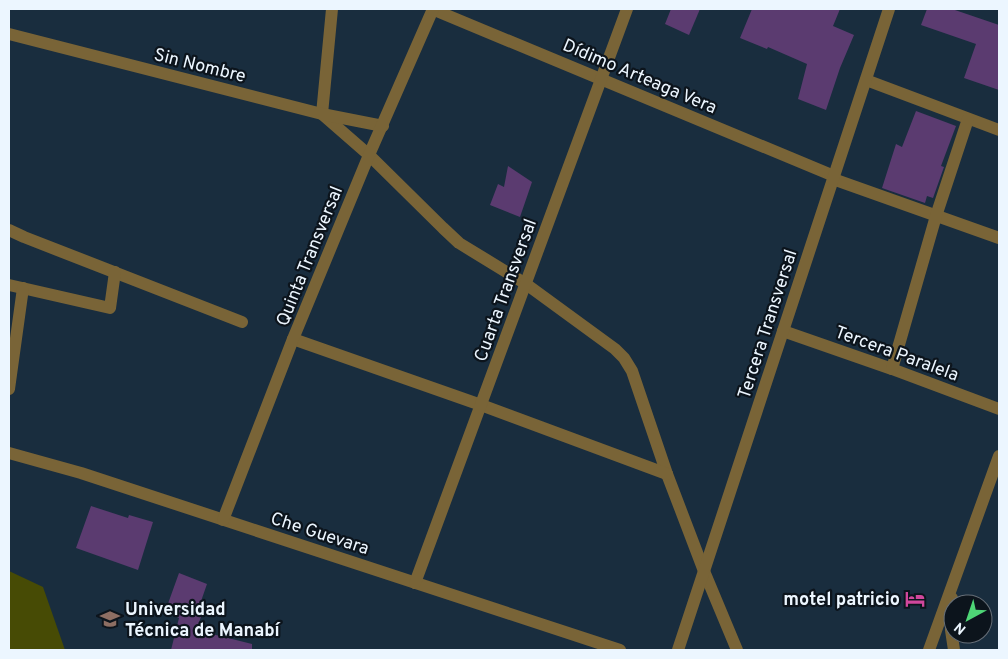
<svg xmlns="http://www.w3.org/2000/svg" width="1008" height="659" font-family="Overpass,sans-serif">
<rect width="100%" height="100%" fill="#192d3e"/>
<!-- green -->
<polygon fill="#474b05" points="9,571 43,587 65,650 9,650"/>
<!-- building -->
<g fill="#5b3b70">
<polygon points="671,9 700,9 689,35 665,24"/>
<polygon points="752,9 840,9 833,26 854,35 840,68 826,110 798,99 807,64 768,47 767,49 740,38"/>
<polygon points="927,9 952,9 999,25 999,90 964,78 976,44 921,25"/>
<polygon points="916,111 956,126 941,166 944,167 933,198 927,196 925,203 882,188 896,144 902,147"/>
<polygon points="508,166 532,182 520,217 490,205 498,184 504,187"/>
<polygon points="91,506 128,518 129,515 153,522 138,570 76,548"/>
<polygon points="179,573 207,584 199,607 204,609 196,630 252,644 252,650 171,650 179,618 165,612"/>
</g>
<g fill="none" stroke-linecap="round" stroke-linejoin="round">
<!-- street -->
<g stroke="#796437" stroke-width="12">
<polyline points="332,9 322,114 369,155 443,228 459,243 526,284 615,349 624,358 632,371 667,474 704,571 737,650"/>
<polyline points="432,9 834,176"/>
<polyline points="9,34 322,114 383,126"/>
<polyline points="866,80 999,130"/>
<polyline points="833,179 999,238"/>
<polyline points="9,230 24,237 242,322"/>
<polyline points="9,285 110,308 115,272"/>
<polyline points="783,331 892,369 999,409"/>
<polyline points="293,339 481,405 667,474"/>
<polyline points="892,369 936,216 968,119"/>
<polyline points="9,389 23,288"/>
<polyline points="9,453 81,473 620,650"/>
<polyline points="223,520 293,339 369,155 433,9"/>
<polyline points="415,583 627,9"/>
<polyline points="952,598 951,630 954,650"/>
<polyline points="678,650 889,9"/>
<polyline points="929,650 999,456"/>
</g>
</g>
<!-- icons -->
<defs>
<symbol id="hotel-bare" viewBox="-9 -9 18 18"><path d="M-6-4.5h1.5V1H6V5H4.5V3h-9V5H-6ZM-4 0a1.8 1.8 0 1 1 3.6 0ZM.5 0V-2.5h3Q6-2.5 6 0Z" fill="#d1479c" stroke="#0c141c" stroke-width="2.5" paint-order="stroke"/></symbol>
<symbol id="university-bare" viewBox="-9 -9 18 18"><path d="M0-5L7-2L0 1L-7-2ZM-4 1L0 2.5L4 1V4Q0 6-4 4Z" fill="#8d6e63" stroke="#0c141c" stroke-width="2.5" paint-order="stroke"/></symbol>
</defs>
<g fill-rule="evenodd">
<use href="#hotel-bare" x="901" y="585" width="28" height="28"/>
<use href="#university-bare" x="96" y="605" width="28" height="28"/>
</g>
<g text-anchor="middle" stroke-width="4.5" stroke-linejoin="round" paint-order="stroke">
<!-- street labels -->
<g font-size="18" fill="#ecf6ff" stroke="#0c141c">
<text transform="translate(200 65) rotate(14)" y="6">Sin Nombre</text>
<text transform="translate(640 76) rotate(23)" y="6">Dídimo Arteaga Vera</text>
<text transform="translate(309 256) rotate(-68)" y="6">Quinta Transversal</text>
<text transform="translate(505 290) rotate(-70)" y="6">Cuarta Transversal</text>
<text transform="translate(767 324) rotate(-72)" y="6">Tercera Transversal</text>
<text transform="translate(897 353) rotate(20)" y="6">Tercera Paralela</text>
<text transform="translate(320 533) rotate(18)" y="6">Che Guevara</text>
</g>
<!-- poi labels -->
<g font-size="18" font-weight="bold" fill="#ecf6ff" stroke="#0c141c" text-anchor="end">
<text x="900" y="605">motel patricio</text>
<text x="125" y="615" text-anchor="start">Universidad<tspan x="125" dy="21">Técnica de Manabí</tspan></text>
</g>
</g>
<!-- border -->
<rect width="1008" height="659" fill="none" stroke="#ecf6ff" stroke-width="20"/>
<!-- north arrow -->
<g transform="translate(968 619) rotate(220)"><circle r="24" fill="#0c141c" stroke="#666e77"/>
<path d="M0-4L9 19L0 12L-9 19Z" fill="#4ed676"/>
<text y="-8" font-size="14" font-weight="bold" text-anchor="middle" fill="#ecf6ff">N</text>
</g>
</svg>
